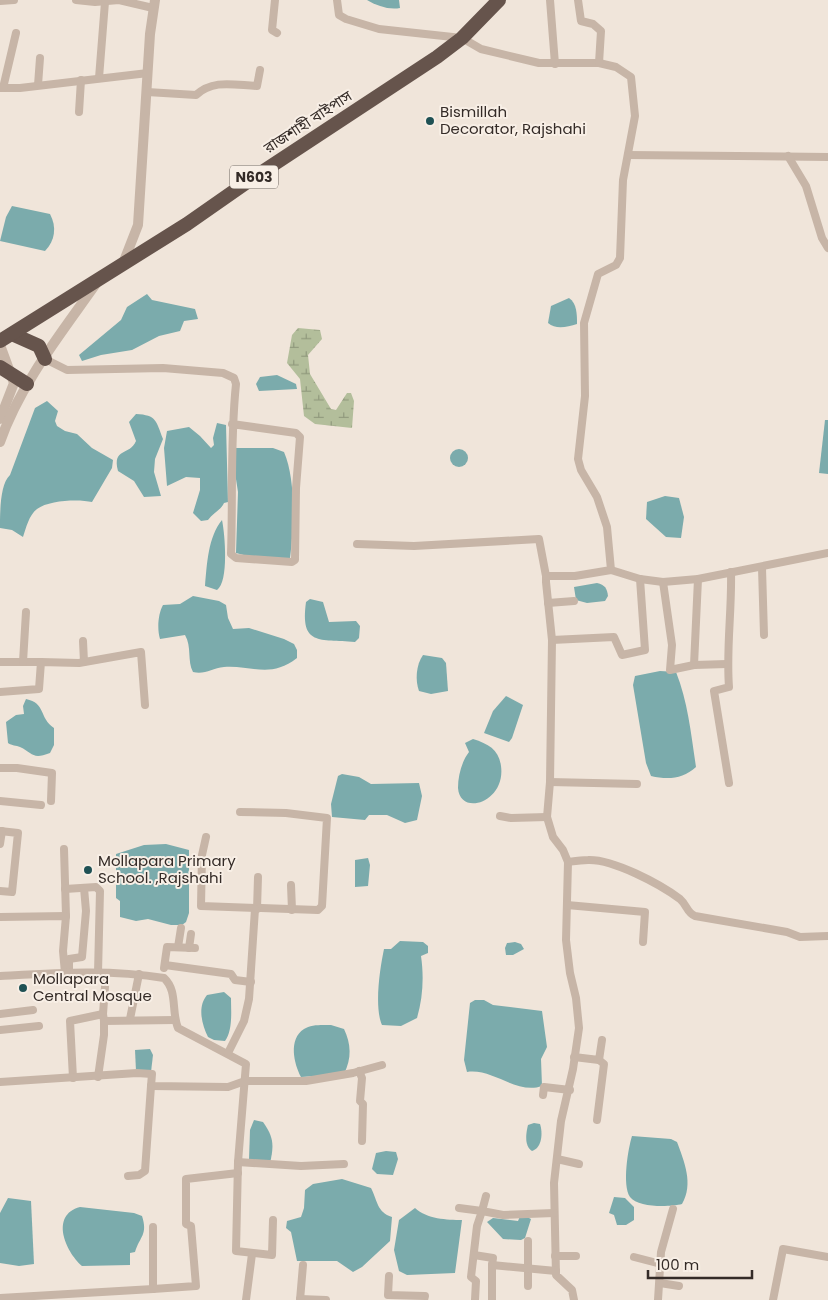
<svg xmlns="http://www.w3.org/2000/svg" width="828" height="1300" font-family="Poppins,'Noto Sans Bengali',sans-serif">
<defs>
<pattern id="wetland-marsh" width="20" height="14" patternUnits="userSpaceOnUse" patternTransform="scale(1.25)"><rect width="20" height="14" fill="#b3be9b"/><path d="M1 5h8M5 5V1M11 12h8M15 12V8" fill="none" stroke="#929b7e"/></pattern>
</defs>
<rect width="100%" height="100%" fill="#f0e5da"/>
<!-- wetland -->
<polygon fill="url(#wetland-marsh)" points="298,328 320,330 322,339 308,355 310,374 331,409 336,410 347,393 351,393 354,401 352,428 315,424 304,416 300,379 287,363 292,335"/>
<!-- water -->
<g fill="#7babac">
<path d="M367,0H399L400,8C389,10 377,6 367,0Z"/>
<path d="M12,206L50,214C57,227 55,241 45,251L0,241L6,217Z"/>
<polygon points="147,294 152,300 195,309 198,319 184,321 180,331 159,336 132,350 101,355 82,361 79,355 121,320 127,307"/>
<path d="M569,298C577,303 577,315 577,324C567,327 556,330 548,323L551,306Z"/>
<polygon points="277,375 296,384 297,389 259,391 256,384 260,377"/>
<path d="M47,401L58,411L55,421L57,426L65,431L77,434L92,448L113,460L112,468L92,502C79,499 49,500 37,509C29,515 26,528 23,537L12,530L0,528C0,512 0,484 10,475L35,408Z"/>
<path d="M136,414C157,415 156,421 163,439L155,459L154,472L161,496L144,497L134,481L118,471C112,447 130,456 136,441L129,422Z"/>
<polygon points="825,420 828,420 828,474 819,473"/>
<path d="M217,423L226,425L228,502L224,503C221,510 213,513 208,520L201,521L193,513L200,490V478L186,477L167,486L164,448L167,431L189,427L200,436L211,448L214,445L213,438Z"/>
<path d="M236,448H273L284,452C296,480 294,527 290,558C274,564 253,557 236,553L238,492L234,466Z"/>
<circle cx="459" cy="458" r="9"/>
<polygon points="665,496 679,498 684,517 681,538 666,537 646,519 647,502"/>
<path d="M222,520C225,534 229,582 217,590L205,586C207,564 208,537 222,520Z"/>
<path d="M597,583C605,585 607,588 608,596L605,601L587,603L576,600L574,587Z"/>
<path d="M193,596L219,601L226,605L228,618L233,629L249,628L284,639L294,644L297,650V658C270,679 252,665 224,667C212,668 205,675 193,672C187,661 192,647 185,635L160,639C157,629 158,614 163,605L180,604Z"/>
<path d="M310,599L323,602L329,622L356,621L360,626L359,638L355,642C319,639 300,646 306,602Z"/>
<path d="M423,655L442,658L446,663L448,691L431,694L419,691C415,680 416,665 423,655Z"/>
<path d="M660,671L676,672C688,702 691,734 696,767C683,779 668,780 651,776L646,763L633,685L635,676Z"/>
<polygon points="506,696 523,705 512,738 509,742 484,733 493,711"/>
<path d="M26,699C46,703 39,718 54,728V745L50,753C32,760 33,753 20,747C16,745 12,746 8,743L6,722L16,715L24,714L23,706Z"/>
<path d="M473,739C489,744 499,750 501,766C506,802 460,817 458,788C458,775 462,761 469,752L465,743Z"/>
<polygon points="342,774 359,777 371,784 419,783 422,796 417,820 405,823 387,815 369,815 365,820 332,817 331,804 338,776"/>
<polygon points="166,844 189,850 189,913 186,922 182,925 171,925 148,919 136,921 120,917 120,901 116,898 116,854 144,845"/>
<polygon points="368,858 370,865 368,886 355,887 355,860"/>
<path d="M400,941L423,942L428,946V953L421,956C424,976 423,998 417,1018L401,1026L382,1025C374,1007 380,968 384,949H391Z"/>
<polygon points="515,942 521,944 524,949 513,955 506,955 505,948 507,943"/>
<path d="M224,992L231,998C231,1011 233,1030 225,1041L214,1040L208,1037C202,1025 197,1007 207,995Z"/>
<path d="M475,1000H484L493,1005L542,1011L547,1047L541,1059L542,1086C517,1095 493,1068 467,1072L464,1060L470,1003Z"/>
<path d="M331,1025L344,1029C351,1044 352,1058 344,1074L301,1077C294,1064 288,1039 304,1029C311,1024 323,1025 331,1025Z"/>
<polygon points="150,1049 153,1055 151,1072 136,1071 135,1050"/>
<path d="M254,1120L263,1122C274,1137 274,1146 270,1163L249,1160L250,1130Z"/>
<path d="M534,1123L540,1124C543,1133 542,1148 532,1151C524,1146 526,1133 528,1125Z"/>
<path d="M632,1136L671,1139L677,1142C684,1161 694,1184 682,1204C670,1207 638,1208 630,1197C622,1185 628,1149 632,1136Z"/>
<polygon points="386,1151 396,1152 398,1159 393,1175 377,1174 372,1169 376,1153"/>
<path d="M342,1179L371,1188C378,1202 377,1212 392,1217L390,1241L362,1267L353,1272L337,1261H297L291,1232L286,1228L287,1221L301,1217L304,1208L305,1190L313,1184Z"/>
<polygon points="614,1197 625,1198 634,1207 634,1220 626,1225 617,1225 614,1215 609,1213"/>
<polygon points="8,1198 31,1201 34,1264 19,1266 0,1263 0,1213"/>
<path d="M80,1207L134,1213L142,1216C148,1235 140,1236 135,1252L130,1253V1265L82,1266C65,1251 50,1215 80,1207Z"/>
<path d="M415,1208C427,1219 447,1220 462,1220L455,1273L407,1275L399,1271L394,1250L399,1220Z"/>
<polygon points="521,1214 531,1219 525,1238 521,1240 503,1239 487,1222 493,1218 518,1221"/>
</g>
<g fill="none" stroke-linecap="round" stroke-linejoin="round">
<!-- minor -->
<g stroke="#c7b5a7" stroke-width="8">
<polyline points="76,0 95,2 119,0 153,8"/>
<polyline points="275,0 272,30 277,33"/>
<polyline points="337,0 339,15 346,19 379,29 462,38 481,49 539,63 599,63 616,67 631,77 635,116 623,180 620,258 616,265 598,274 584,323 585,396 578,459 581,470 597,497 607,527 611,570 575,576 546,576 546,582 552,640 550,782 547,817 553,837 563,850 568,862 566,940 570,973 576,998 579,1028 573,1069 561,1121 554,1183 556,1275 572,1290 574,1300"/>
<polyline points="550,0 555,64"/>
<polyline points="578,0 581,21 593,24 601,31 599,63"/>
<polyline points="0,1 14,0"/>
<polyline points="99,78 105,2"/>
<polyline points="38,85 40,58"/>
<polyline points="0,88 20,88 148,73"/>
<polyline points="3,88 16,33"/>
<path d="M147,92L196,95C213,79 234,85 257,86L260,70"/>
<polyline points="79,112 81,80"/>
<polyline points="628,155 828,157"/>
<polyline points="788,156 806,186 822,238 828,248"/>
<path d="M45,359L67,370L163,368L223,373L234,378L236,384C230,441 233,497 231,554L236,558L292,562L295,560L296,488L300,437L296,433L232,424"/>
<polyline points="357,544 414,546 539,539 546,576"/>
<polyline points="762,568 764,635"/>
<polyline points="611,570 640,579 663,582 698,579 828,553"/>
<polyline points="698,579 694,665 727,664"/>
<polyline points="663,582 672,645 670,670 694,665"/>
<polyline points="548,603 574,601"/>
<polyline points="552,640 614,637 622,655 645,650 640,579"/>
<polyline points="83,641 84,662"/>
<polyline points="0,662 41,662"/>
<polyline points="23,662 26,612"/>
<polyline points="0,692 39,689 41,662 79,663 141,652 145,705"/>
<polyline points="0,768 17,768 52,773 51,801"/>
<polyline points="550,782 637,784"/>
<path d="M729,783L714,691L729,687C726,649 732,610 731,572"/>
<polyline points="0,801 41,805"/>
<polyline points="500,816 511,818 547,817"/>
<polyline points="0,831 18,833 12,892 0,891"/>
<polyline points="206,837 202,855 201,906 318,910 322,906 327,818 286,813 240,812"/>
<polyline points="0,844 2,831"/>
<polyline points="64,849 66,916"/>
<path d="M568,862C575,861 581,860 588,860C613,859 660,884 680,899C687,905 687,913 695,916L787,932L800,937L828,936"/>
<polyline points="291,885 292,910"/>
<polyline points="65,889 96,887 100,891 98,973"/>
<polyline points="567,905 645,912 643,942"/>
<polyline points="257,909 258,877"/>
<polyline points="0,917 66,916 63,951 65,973"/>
<polyline points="178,947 181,928"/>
<polyline points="189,948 191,934"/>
<polyline points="165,965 231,974 235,980 251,982"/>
<polyline points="164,968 167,947 195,948"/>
<polyline points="69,971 69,959 82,957 86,911 84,888"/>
<path d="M0,976C54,973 110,969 164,978C178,991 171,1011 178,1028L246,1064L238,1162L236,1251L272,1255L273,1220"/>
<polyline points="0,1014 33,1010"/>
<polyline points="103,1014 106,973"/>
<polyline points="130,1019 139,974"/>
<polyline points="0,1030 39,1026"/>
<polyline points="228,1053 244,1021 249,999 255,909"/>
<polyline points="574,1057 599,1060 602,1040"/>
<polyline points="359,1071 362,1078 360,1101 363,1104 362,1141"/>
<polyline points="98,1077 104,1035 104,1021"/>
<polyline points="73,1078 70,1021 103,1014 104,1021 174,1020"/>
<polyline points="0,1082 137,1073 152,1074 151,1086 228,1087 245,1081 306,1081 353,1073 382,1065"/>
<polyline points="543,1095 544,1087 570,1090"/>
<polyline points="597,1120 604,1064 599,1060"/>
<polyline points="557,1159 579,1164"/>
<polyline points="238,1162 301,1166 344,1164"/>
<polyline points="128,1176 139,1175 145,1171 151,1086"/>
<polyline points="486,1196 482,1211 503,1215 554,1213"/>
<polyline points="459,1208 482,1211 477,1226 471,1277 476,1281 475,1300"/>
<polyline points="528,1241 528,1286"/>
<polyline points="474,1255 493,1258 492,1265"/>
<polyline points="555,1256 576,1256"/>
<polyline points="634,1257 661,1264"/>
<polyline points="389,1276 388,1295 425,1296 424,1300"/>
<polyline points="660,1283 679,1286"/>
<polyline points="153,1289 196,1286 191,1226 186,1224 186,1179 238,1173"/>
<polyline points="0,1298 153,1289 153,1227"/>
<polyline points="300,1299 326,1300"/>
<polyline points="246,1300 252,1254"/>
<polyline points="300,1300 303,1265"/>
<polyline points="492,1300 492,1265 556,1271"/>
<polyline points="658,1300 661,1252 673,1209"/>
<polyline points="773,1300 783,1249 828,1257"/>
</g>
<!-- tertiary -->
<g stroke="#c7b5a7" stroke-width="10">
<polyline points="124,261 138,225 150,34 155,0"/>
<polyline points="0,345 14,383 0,419"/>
<path d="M0,442C20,384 63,331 98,281"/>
</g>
<!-- trunk -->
<g stroke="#66544c" stroke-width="14">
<polyline points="12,334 39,346 45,359"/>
<polyline points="0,341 187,224 250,180 437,57 462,38 499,0"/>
<polyline points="0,367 27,384"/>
</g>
</g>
<!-- markers -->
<g fill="#1f5154" stroke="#f8efe6" stroke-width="2">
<circle cx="430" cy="121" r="5"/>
<circle cx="88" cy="870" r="5"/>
<circle cx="23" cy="988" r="5"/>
</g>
<g text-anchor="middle" stroke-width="4" stroke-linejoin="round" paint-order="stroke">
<!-- shield labels -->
<rect fill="#f8efe6" stroke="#6f6660" stroke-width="1" x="230" y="165.5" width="48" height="23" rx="4"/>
<g font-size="14" font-weight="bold" fill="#342b27">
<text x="254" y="182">N603</text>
</g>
<!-- poi labels -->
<g font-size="15" fill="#342b27" stroke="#f8efe6" text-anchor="start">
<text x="440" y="117">Bismillah<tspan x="440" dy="17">Decorator, Rajshahi</tspan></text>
<text x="98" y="866">Mollapara Primary<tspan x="98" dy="17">School. ,Rajshahi</tspan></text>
<text x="33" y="984">Mollapara<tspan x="33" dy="17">Central Mosque</tspan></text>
</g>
<!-- street labels -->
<g font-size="15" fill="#342b27" stroke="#f8efe6">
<text transform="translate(308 122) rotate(-33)" y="5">রাজশাহী বাইপাস</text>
</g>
</g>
<!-- scale -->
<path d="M648 1270v8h104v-8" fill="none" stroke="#342b27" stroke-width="2.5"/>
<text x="656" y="1270" font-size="15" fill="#342b27" stroke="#f8efe6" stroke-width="4" paint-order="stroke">100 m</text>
</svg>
